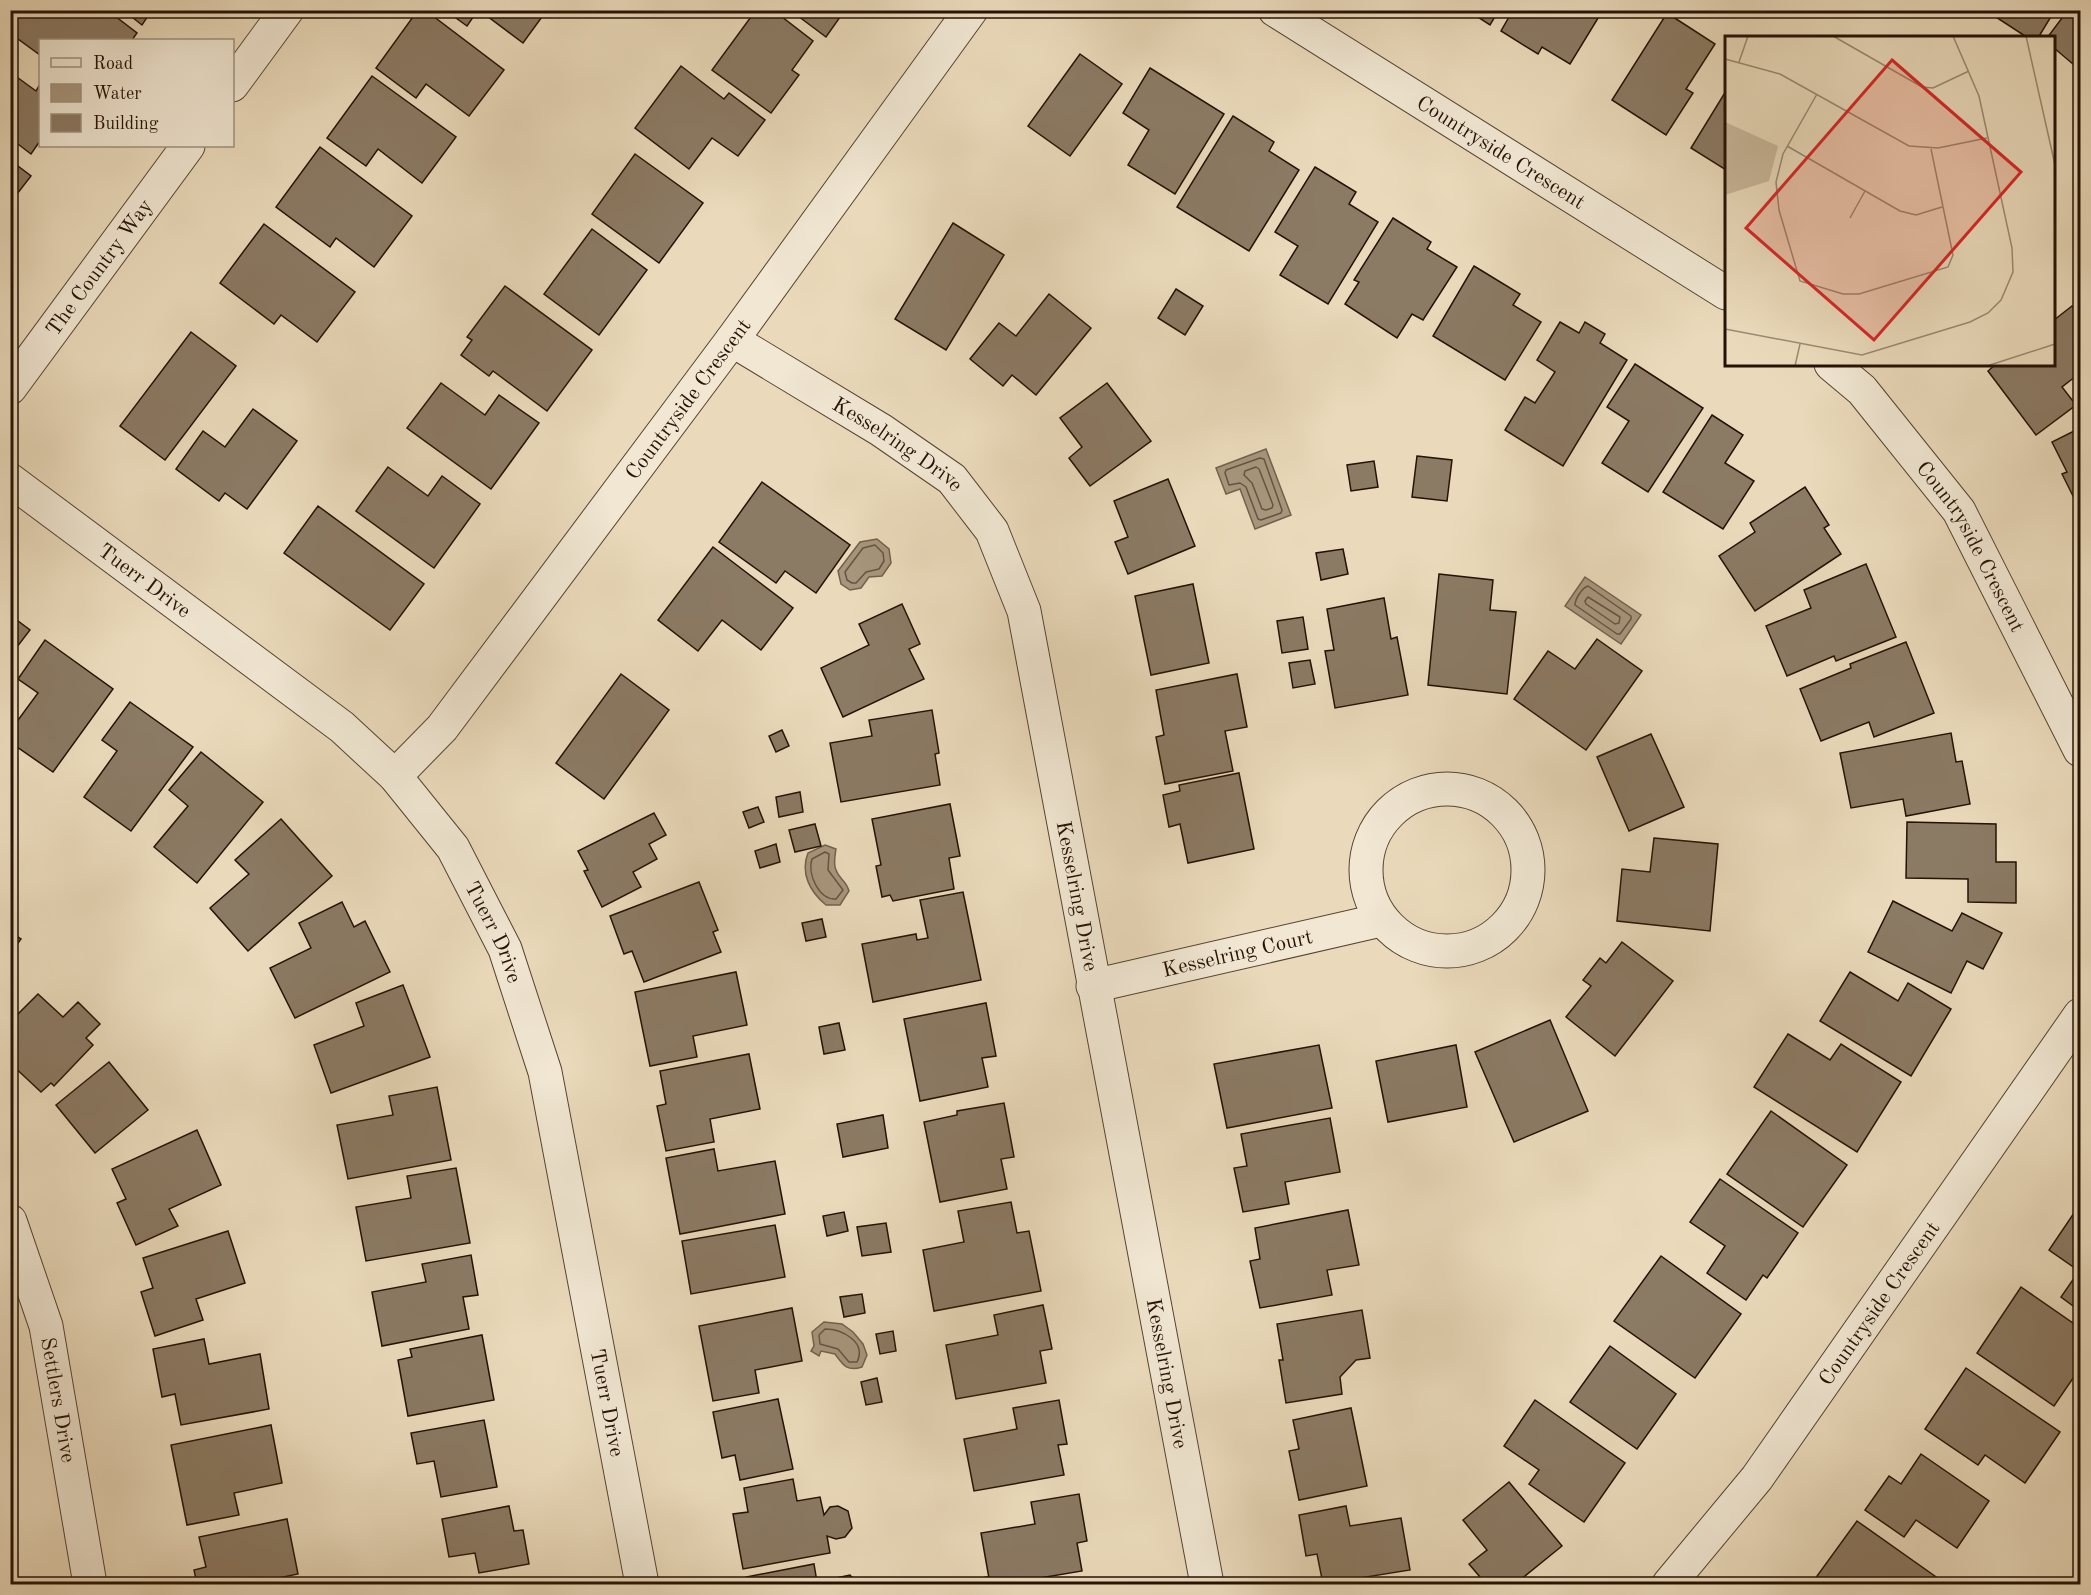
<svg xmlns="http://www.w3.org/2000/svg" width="2091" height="1595" font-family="'Old Standard TT',serif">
<rect width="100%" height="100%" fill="#eadabb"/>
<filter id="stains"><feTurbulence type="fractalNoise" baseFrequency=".00333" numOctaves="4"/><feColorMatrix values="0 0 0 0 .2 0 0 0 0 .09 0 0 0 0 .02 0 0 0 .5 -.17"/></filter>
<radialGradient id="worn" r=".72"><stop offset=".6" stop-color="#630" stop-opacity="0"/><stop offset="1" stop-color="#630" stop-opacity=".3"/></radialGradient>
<!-- water -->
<g fill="#a7967d" stroke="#73614d" stroke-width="1.5">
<polygon points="1266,449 1291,515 1255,529 1240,489 1226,494 1216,468"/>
<polygon points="877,539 889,549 891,563 882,576 869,577 861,588 850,590 841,584 838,571 860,542"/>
<polygon points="1585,577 1641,615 1621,644 1565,606"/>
<path d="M825,845L836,849C835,856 833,864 836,870C839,879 846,880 849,891L840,905H826C810,892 800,873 808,853Z"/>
<path d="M824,1322L842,1324L853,1332L863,1344L867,1355L862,1367C847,1372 843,1365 835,1354L821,1351L819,1356L811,1351L814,1346L812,1332Z"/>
</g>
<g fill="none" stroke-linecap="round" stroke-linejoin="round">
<!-- shore -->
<g stroke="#665441" stroke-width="1.5">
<polygon points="1260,458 1264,459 1282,510 1281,513 1261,520 1258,519 1246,487 1240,483 1229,485 1225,473 1226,470"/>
<polygon points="1256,467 1259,469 1273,505 1272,508 1266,510 1262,509 1252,483 1244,475 1245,471"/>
<polygon points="875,545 883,553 884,561 879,569 866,572 856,583 852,583 847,580 845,572 863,548"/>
<path d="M1588,586L1631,616V619L1620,634H1617L1575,605C1575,599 1582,588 1588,586Z"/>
<polygon points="1588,597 1620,617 1619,623 1615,624 1586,604 1585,601"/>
<path d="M825,852L829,854L828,870L843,890L836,899C819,900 807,874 812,859Z"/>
<path d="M825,1329C842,1329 867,1342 857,1362H849L838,1349L820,1344L819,1335Z"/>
</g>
</g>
<!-- building -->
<g fill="#8b7a64" stroke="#251205" stroke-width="1.5">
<polygon points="18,10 107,10 137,33 132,40 40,40 40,55 10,33 10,20"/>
<polygon points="123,10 152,10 142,25"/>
<polygon points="418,10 425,10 504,70 469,116 426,84 416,98 376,68"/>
<polygon points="445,10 478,10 467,26"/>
<polygon points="479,10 547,10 523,43"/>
<polygon points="756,10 773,10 813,41 792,70 799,75 771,113 712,70"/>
<polygon points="790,10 845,10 826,37"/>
<polygon points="1467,10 1499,10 1490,25"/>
<polygon points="1513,10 1603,10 1570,64 1542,47 1538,54 1501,31"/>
<polygon points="1985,10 2055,10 2038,38 2028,38"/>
<polygon points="2068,10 2080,10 2080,70 2054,48 2054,38 2047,38"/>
<polygon points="1667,13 1715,44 1686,89 1693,93 1666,135 1612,100"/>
<polygon points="1080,54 1122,84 1070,156 1028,126"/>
<polygon points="681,66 724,99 729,93 765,120 738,156 712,138 689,169 635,128"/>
<polygon points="1150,68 1224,114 1175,194 1128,165 1149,130 1123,113"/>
<polygon points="10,72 36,91 40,84 40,141 31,154 10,138"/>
<polygon points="372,76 456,137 422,183 378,149 366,166 327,138"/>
<polygon points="1726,91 1726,170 1691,148"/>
<polygon points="1233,116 1274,142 1269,151 1299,170 1249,251 1177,207"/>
<polygon points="320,147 412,216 374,267 336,238 330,247 276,207"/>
<polygon points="635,154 703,203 659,263 592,214"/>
<polygon points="10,160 31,176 10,203"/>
<polygon points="1315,167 1356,192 1349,204 1378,222 1328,304 1280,275 1298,246 1275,232"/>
<polygon points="1393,218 1431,242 1427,249 1457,267 1423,320 1412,314 1397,338 1345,304 1359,282 1354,280"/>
<polygon points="953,223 1004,255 946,350 895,319"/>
<polygon points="264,224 355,292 317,342 281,315 274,324 220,283"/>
<polygon points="592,229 647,270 599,335 544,294"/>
<polygon points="1474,266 1520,294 1513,305 1541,322 1505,380 1433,336"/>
<polygon points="505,286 592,350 547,411 493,371 489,376 461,355 472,340 467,337"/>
<polygon points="1176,289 1203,306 1185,335 1158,318"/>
<polygon points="1049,294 1091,328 1036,395 1012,375 1003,386 970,359 999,323 1016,336"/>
<polygon points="2072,306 2080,316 2080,373 2062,387 2076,405 2036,435 1988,371 1996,364 2054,364 2054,320"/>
<polygon points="1560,322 1579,333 1585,322 1605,334 1600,343 1627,360 1563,466 1505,430 1525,397 1535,403 1555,372 1537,360"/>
<polygon points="191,332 236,366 165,460 120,426"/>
<polygon points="1635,364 1703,408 1648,492 1602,463 1629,421 1607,407"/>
<polygon points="441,383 485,415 499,395 539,423 491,489 407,428"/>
<polygon points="1107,383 1151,441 1090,486 1069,458 1082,447 1060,418"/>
<polygon points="253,409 297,441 247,509 225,493 219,501 176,469 203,431 225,447"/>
<polygon points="1712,415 1743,435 1725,463 1754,481 1723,529 1663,492"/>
<polygon points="2080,428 2080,510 2062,474 2067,472 2052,442"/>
<polygon points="1417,456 1452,460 1447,501 1412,497"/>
<polygon points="1374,461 1378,487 1351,491 1347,465"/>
<polygon points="388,467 428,496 442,476 480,504 434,568 356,511"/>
<polygon points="1168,479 1195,546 1128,574 1115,542 1128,537 1114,501"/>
<polygon points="762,482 850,545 816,593 785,571 776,583 719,542"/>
<polygon points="1805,487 1829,525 1824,528 1841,554 1755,611 1719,556 1755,532 1750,523"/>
<polygon points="318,506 424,584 390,630 284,553"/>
<polygon points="713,547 793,608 761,650 722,620 698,651 658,620"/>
<polygon points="1343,549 1348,574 1321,580 1316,553"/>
<polygon points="1866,564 1896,637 1836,661 1834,656 1787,676 1766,626 1811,608 1804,590"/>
<polygon points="1439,574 1493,580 1490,610 1516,612 1507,694 1428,685"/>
<polygon points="1193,584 1209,663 1151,675 1135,596"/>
<polygon points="1384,598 1391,639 1397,637 1408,695 1335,708 1325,651 1334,650 1327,609"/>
<polygon points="902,604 920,644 909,649 924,679 843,717 821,668 869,645 859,624"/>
<polygon points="10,615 30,630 10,656"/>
<polygon points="1303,617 1308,649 1282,653 1277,621"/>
<polygon points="1597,639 1642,671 1586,750 1514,699 1548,651 1575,669"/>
<polygon points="45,640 113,689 53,772 10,742 10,731 38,693 18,679"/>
<polygon points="1906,642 1934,713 1874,737 1869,722 1821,741 1800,689 1851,668 1850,664"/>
<polygon points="1310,660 1315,684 1293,688 1289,663"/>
<polygon points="621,674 669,710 604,799 556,763"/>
<polygon points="1237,674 1247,727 1225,731 1233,771 1165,784 1156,737 1164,735 1156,690"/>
<polygon points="130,702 193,747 131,831 84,797 117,751 102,740"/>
<polygon points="932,710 939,753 935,754 940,785 841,802 830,743 872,736 869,720"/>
<polygon points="782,730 789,746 776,752 769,736"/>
<polygon points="1951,733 1956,762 1962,761 1970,804 1906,816 1903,799 1851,808 1840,753"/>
<polygon points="1651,734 1684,807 1629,831 1597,757"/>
<polygon points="201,752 263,802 197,883 154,847 188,806 169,790"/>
<polygon points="1239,773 1254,849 1188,863 1180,824 1169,827 1163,795 1180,791 1179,785"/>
<polygon points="800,792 803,812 779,817 776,797"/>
<polygon points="950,804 960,856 949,858 954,889 893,901 890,895 882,897 876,866 881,865 872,819"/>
<polygon points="758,807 764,822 749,828 743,812"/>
<polygon points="654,813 666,835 649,844 657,859 633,872 641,887 602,907 584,871 588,870 578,851"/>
<polygon points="281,819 332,876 248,951 210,908 249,874 235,860"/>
<polygon points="1907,822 1996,824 1996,862 2016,862 2016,903 1968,902 1968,879 1906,878"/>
<polygon points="815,824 821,846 795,852 789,830"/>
<polygon points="1654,838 1718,844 1710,931 1617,921 1622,869 1650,872"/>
<polygon points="776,844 780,862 760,868 755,851"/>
<polygon points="699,882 718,930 713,932 721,952 644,982 632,951 624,954 610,916"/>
<polygon points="963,892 981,980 873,1002 862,944 916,934 917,940 928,938 920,900"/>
<polygon points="1893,901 1952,931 1962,913 2002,933 1983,969 1967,961 1951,993 1868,952"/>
<polygon points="342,902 354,927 365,921 390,972 295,1018 270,968 311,948 299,923"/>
<polygon points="822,919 826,937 806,941 802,923"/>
<polygon points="10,932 21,939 10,954"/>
<polygon points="1622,942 1673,981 1615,1056 1566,1017 1591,986 1583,980 1600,958 1606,963"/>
<polygon points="736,972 747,1025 693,1036 697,1057 650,1066 635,992"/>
<polygon points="1850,972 1898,1001 1908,983 1951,1009 1911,1076 1820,1021"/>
<polygon points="403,985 430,1057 331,1093 314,1045 364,1026 356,1003"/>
<polygon points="38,994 63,1017 78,1002 100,1024 86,1038 93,1045 54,1086 51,1083 41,1092 10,1063 10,1058 16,1053 10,1048 10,1022"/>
<polygon points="986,1003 996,1056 982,1058 988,1087 920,1101 904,1019"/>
<polygon points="1550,1020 1588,1111 1514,1142 1475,1052"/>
<polygon points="839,1023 845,1050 824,1054 819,1027"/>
<polygon points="1788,1034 1830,1060 1841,1044 1901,1082 1857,1152 1754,1087"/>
<polygon points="1319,1045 1332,1108 1227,1128 1214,1064"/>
<polygon points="1456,1045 1467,1107 1388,1122 1376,1061"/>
<polygon points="749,1054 760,1109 710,1119 714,1142 666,1151 657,1106 666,1104 660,1071"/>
<polygon points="109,1062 148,1110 95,1153 56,1105"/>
<polygon points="437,1087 451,1160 348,1179 337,1125 393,1115 389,1096"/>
<polygon points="1004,1103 1014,1157 1001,1159 1007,1189 940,1202 924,1122 957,1115 957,1111"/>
<polygon points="1771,1111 1847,1165 1803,1227 1727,1174"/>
<polygon points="883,1115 888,1148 843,1157 837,1124"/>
<polygon points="1330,1118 1340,1172 1285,1182 1289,1204 1243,1212 1234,1168 1247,1166 1241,1134"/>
<polygon points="197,1130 221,1185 169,1209 178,1226 136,1245 117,1203 126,1199 112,1169"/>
<polygon points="714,1149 718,1171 775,1161 785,1214 680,1234 666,1158"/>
<polygon points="456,1168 470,1243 366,1261 356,1207 411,1198 407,1176"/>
<polygon points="1720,1179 1798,1233 1767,1278 1763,1275 1746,1300 1707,1273 1725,1246 1690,1222"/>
<polygon points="1011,1202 1017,1233 1029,1231 1041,1291 934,1311 923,1250 964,1242 958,1211"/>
<polygon points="1348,1210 1359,1265 1327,1270 1332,1295 1260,1308 1250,1261 1260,1259 1255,1228"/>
<polygon points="844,1212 848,1231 827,1236 823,1216"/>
<polygon points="2074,1213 2080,1217 2080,1311 2061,1297 2079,1271 2049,1250"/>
<polygon points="886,1223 891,1252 862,1256 857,1227"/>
<polygon points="775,1225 785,1277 691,1294 682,1241"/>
<polygon points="228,1231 245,1283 196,1299 203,1320 155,1336 141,1292 153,1288 143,1258"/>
<polygon points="471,1255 478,1295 463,1297 469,1329 382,1346 372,1292 426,1282 422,1264"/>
<polygon points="1661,1256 1741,1314 1695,1378 1614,1321"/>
<polygon points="2021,1287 2080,1328 2080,1368 2054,1406 1977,1353"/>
<polygon points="862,1294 865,1313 844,1317 840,1297"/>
<polygon points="1043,1305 1052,1349 1040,1351 1046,1383 956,1399 946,1345 998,1335 994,1315"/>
<polygon points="792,1308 802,1361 755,1370 759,1393 713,1401 699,1326"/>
<polygon points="1362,1310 1370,1358 1356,1360 1340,1377 1342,1394 1286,1403 1279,1360 1283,1360 1277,1324"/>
<polygon points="893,1331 896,1351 880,1354 876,1334"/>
<polygon points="482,1335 494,1400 408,1416 398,1360 412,1357 410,1349"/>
<polygon points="204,1339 209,1364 260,1354 269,1409 181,1425 175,1394 162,1397 153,1349"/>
<polygon points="1610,1346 1676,1394 1637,1449 1570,1402"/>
<polygon points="1966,1368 2060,1432 2025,1483 1985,1455 1978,1465 1925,1429"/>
<polygon points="877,1378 882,1402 866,1405 861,1382"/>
<polygon points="778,1399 793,1469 740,1480 735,1455 722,1458 713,1412"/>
<polygon points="1059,1400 1067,1444 1058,1445 1064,1475 974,1491 964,1439 1017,1429 1013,1408"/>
<polygon points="1535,1400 1625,1463 1584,1522 1529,1484 1539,1470 1504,1446"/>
<polygon points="1351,1408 1367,1486 1299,1500 1289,1451 1299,1449 1293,1420"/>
<polygon points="484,1420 497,1487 441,1497 434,1461 417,1464 411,1433"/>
<polygon points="271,1425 282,1483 234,1493 239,1515 187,1525 171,1445"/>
<polygon points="1921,1454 1989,1501 1957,1548 1916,1520 1904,1537 1865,1510 1889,1476 1901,1484"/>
<polygon points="793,1479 797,1501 820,1497 824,1515 830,1507 838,1506 848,1511 852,1528 845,1537 836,1539 827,1536 830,1553 743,1569 733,1514 748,1512 744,1488"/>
<polygon points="1509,1482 1562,1546 1515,1584 1486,1584 1469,1564 1487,1550 1463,1520"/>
<polygon points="1079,1494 1087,1541 1077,1543 1082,1571 1004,1584 990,1584 981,1533 1035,1524 1031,1502"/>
<polygon points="509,1506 514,1531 523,1530 529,1564 479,1573 475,1553 449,1557 442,1519"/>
<polygon points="1346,1506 1350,1526 1401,1518 1410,1570 1323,1584 1317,1554 1306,1556 1299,1515"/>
<polygon points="287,1519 298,1574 249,1584 197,1584 194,1570 206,1567 199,1537"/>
<polygon points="1857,1521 1946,1584 1812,1583"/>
<polygon points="814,1564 817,1582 850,1575 858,1584 747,1584 746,1577"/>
<polygon points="987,1577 988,1584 968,1584 967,1580"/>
</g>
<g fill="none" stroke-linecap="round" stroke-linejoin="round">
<defs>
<g id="street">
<path id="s1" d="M1275,10L1726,293"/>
<polyline points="232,85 287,10"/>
<path id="s2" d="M732,340L881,430L952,479L992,531L1024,611L1207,1584"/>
<path id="s3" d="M1831,364L1862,390L1959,511L2080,750"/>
<path id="s4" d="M10,388L188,146"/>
<path id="s5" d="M10,480L342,727L395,776L453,848L505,949L545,1072L642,1584"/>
<path id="s6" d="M395,776L442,728L732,340L971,10"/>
<circle cx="1447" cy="870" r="81"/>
<path id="s7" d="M1093,986L1381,920"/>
<path id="s8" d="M10,1221L46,1326L90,1584"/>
<path id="s9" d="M1669,1584L1757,1478L2080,1015"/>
</g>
</defs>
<!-- street casing -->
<use href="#street" stroke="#564432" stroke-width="35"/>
<!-- street -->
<use href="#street" stroke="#f1e7d3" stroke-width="33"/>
</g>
<g text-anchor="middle" stroke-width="4.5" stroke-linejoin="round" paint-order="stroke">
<!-- street labels -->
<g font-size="21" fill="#251205" stroke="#f1e7d3">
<text dy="7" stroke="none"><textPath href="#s1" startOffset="267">Countryside Crescent</textPath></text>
<text dy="7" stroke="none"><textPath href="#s4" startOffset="150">The Country Way</textPath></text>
<text dy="7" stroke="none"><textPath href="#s6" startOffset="478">Countryside Crescent</textPath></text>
<text dy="7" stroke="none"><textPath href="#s2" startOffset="196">Kesselring Drive</textPath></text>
<text dy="7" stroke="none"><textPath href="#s3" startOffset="232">Countryside Crescent</textPath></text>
<text dy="7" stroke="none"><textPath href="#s5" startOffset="168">Tuerr Drive</textPath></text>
<text dy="7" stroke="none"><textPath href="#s2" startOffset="702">Kesselring Drive</textPath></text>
<text dy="7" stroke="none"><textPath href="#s5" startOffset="672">Tuerr Drive</textPath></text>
<text dy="7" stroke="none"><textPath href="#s7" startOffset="148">Kesselring Court</textPath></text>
<text dy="7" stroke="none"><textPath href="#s9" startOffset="351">Countryside Crescent</textPath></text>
<text dy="7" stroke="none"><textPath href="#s2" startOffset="1188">Kesselring Drive</textPath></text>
<text dy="7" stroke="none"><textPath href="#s8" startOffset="186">Settlers Drive</textPath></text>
<text dy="7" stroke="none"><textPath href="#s5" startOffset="1158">Tuerr Drive</textPath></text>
</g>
</g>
<!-- overview -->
<g transform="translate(1725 36)">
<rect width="330" height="330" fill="#eadabb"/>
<path d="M0,86L53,110L44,145L0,159Z" fill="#c9b89c"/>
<path fill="none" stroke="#9b8a72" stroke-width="1.5" d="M108,0L197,51L208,52L244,35M301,0L330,129M0,23L55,38L184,110L213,112L262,102M14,26L23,0M92,58L58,118L51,146L54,174L75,245L118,258H134L223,231L228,219L206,113M62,110L175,175L191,179L217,171M125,182L140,155M0,293L137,319L245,286L263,277L276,264L288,236L287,212L254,60L228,0M70,330L75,308M262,330L330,308"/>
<path fill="#d62828" fill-opacity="0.15" stroke="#d62828" stroke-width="3" d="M167,24L296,136L149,304L21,192Z"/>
<rect width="330" height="330" fill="none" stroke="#251205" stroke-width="3"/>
</g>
<!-- margin -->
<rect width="2091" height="1595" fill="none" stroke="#eadabb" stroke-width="36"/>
<rect x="12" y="12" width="2067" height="1571" fill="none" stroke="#251205" stroke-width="3"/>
<rect x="18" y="18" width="2055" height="1559" fill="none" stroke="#251205" stroke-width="1.5"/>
<!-- legend -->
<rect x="39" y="39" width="195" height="108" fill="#f1e7d3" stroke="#9f9281" stroke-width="1.5"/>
<rect x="51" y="58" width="30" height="9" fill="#f1e7d3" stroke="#9f9281" stroke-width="1.5"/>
<text x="93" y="69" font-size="18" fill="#251205">Road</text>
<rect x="51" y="84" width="30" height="18" fill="#a7967d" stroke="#9f9281" stroke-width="1.5"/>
<text x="93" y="99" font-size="18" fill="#251205">Water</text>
<rect x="51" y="114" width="30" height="18" fill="#8b7a64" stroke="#9f9281" stroke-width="1.5"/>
<text x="93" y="129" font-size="18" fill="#251205">Building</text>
<rect width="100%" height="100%" filter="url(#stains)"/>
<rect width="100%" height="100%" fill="url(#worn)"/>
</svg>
